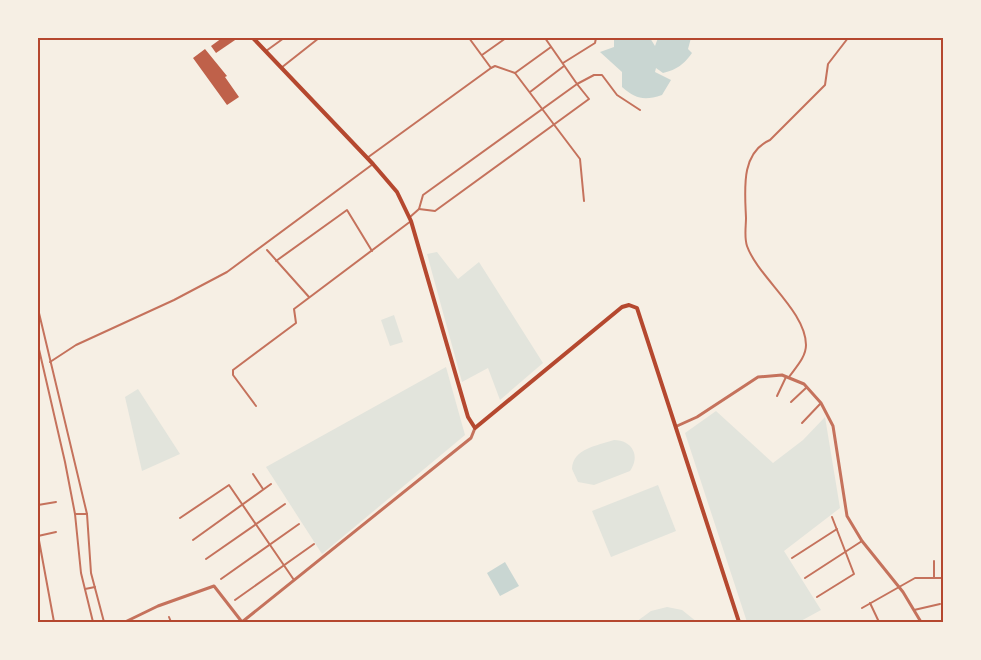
<svg xmlns="http://www.w3.org/2000/svg" width="981" height="660" font-family="Overpass,sans-serif">
<rect width="100%" height="100%" fill="#f6efe4"/>
<!-- green -->
<g fill="#e2e4dc">
<polygon points="437,252 458,279 479,262 543,363 500,400 488,368 462,382 427,254"/>
<polygon points="394,315 403,342 390,346 381,320"/>
<polygon points="446,367 465,435 322,554 266,467"/>
<polygon points="138,389 180,454 142,471 125,397"/>
<polygon points="716,411 773,463 803,440 825,417 840,508 784,551 821,610 799,622 747,622 685,433"/>
<path d="M614,440C632,440 641,456 630,471L594,485L578,482L572,469C573,448 597,446 614,440Z"/>
<polygon points="658,485 676,531 611,557 592,511"/>
<polygon points="667,607 682,610 697,622 636,622 651,611"/>
</g>
<!-- water -->
<g fill="#c9d6d2">
<path d="M614,38H650L655,46L658,38H691L688,49L692,53C683,65 678,69 663,73L656,68L655,72L671,80L662,95C644,101 636,99 622,87V72L600,52L614,47Z"/>
<polygon points="505,562 519,586 500,596 487,573"/>
</g>
<!-- building -->
<g fill="#bf614a">
<polygon points="222,38 238,38 216,53 211,46"/>
<polygon points="205,49 227,76 225,77 239,97 227,105 193,58"/>
</g>
<g fill="none" stroke-linecap="round" stroke-linejoin="round">
<!-- minor -->
<g stroke="#c5725c" stroke-width="2">
<polyline points="469,38 491,68"/>
<polyline points="266,51 284,38"/>
<polyline points="482,55 506,38"/>
<polyline points="563,63 595,43 596,38"/>
<polyline points="281,68 319,38"/>
<polyline points="515,73 580,159 584,201"/>
<polyline points="530,92 564,66"/>
<polyline points="367,158 491,68 495,66 515,73 551,47"/>
<polyline points="419,209 435,211 589,99 577,84 594,75 602,75 617,95 640,110"/>
<polyline points="410,217 419,209 423,195 577,84 545,38"/>
<polyline points="267,250 309,297"/>
<polyline points="276,261 347,210 372,251"/>
<polyline points="39,313 87,514 91,573 104,622"/>
<polyline points="38,345 65,462 75,514 81,573 93,622"/>
<polyline points="50,362 76,345 174,300 227,272 373,164"/>
<path d="M789,377C796,367 806,357 806,345C806,311 758,277 747,246C744,237 746,227 746,218C745,191 740,153 770,140L825,85L828,64L848,38"/>
<polyline points="777,396 786,377"/>
<polyline points="791,402 807,387"/>
<polyline points="256,406 233,375 233,370 296,323 294,309 411,221"/>
<polyline points="802,423 821,403"/>
<polyline points="253,474 263,489"/>
<polyline points="38,505 56,502"/>
<polyline points="75,514 87,514"/>
<polyline points="180,518 229,485 294,580"/>
<polyline points="38,535 54,622"/>
<polyline points="38,536 56,532"/>
<polyline points="193,540 271,484"/>
<polyline points="792,558 837,529"/>
<polyline points="206,559 285,504"/>
<polyline points="934,561 934,577"/>
<polyline points="805,578 862,541"/>
<polyline points="221,579 299,524"/>
<polyline points="85,589 95,587"/>
<polyline points="817,597 854,574 832,517"/>
<polyline points="235,600 314,544"/>
<polyline points="870,603 879,622"/>
<polyline points="862,608 915,578 944,578"/>
<polyline points="914,610 940,604"/>
<polyline points="169,617 171,622"/>
</g>
<!-- tertiary -->
<g stroke="#c5725c" stroke-width="3">
<polyline points="677,426 697,417 758,377 782,375 804,384 821,403 833,426 847,516 862,541 903,592 921,622"/>
<polyline points="125,622 158,606 214,586 242,622 471,438 475,428"/>
</g>
<!-- secondary -->
<polyline stroke="#b5482f" stroke-width="4" points="253,38 373,164 397,192 411,221 468,417 475,428 622,307 629,305 637,308 739,622"/>
</g>
<!-- border -->
<rect width="981" height="660" fill="none" stroke="#f6efe4" stroke-width="78"/>
<rect x="39" y="39" width="903" height="582" fill="none" stroke="#b5482f" stroke-width="2"/>
</svg>
